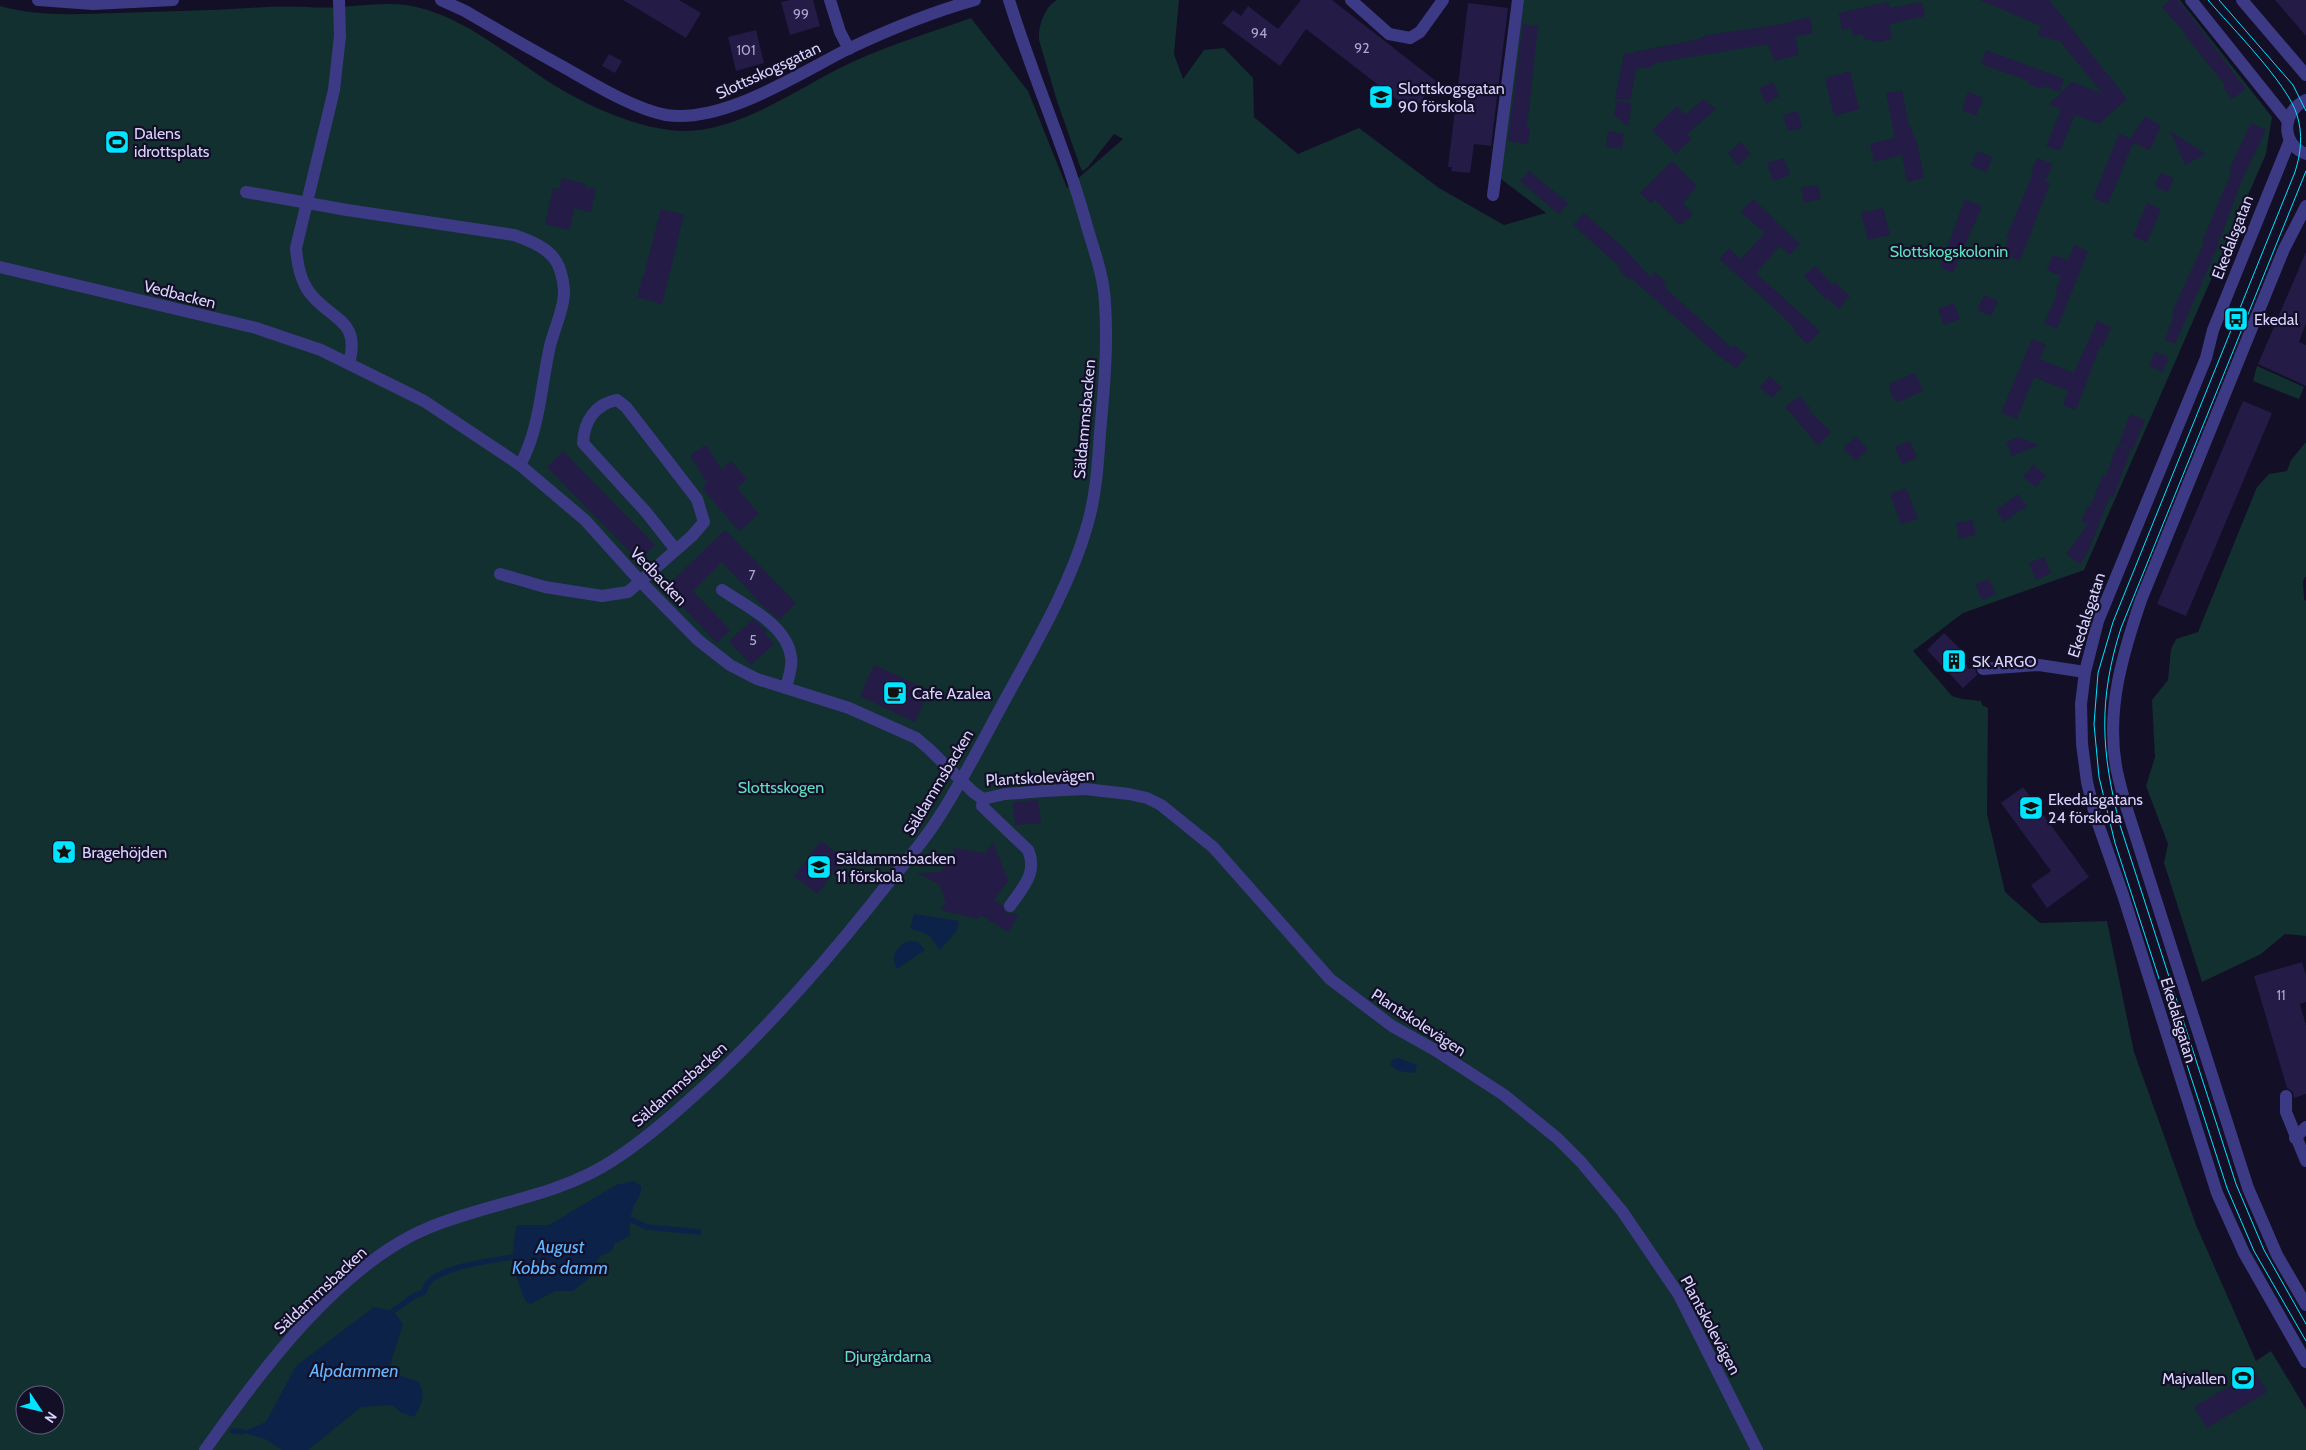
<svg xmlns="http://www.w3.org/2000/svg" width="2306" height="1450" font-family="Cabin,sans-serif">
<rect width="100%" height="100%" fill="#130f26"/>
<!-- green -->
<g fill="#12302f" fill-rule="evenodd">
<path d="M1057,0H1179L1174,54L1183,79L1204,50L1224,48L1253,78L1254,117L1298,154L1359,128L1439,188L1504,225L1546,213L1497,176L1524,0H2180L2272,117L2266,154L2084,570L1963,613L1913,651L1952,696L1962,699L1981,701L1982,705L1988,708L1987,814L2005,892L2040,923L2107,921L2134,1052L2196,1225L2256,1361L2271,1351L2306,1409V1450H0V6C38,17 79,14 118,13C149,12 180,11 211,10C243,9 275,5 308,7C341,10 374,1 406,5C459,13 503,52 546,80C582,104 641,131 685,131C736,131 792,93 836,70C879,48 926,34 971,18L1028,91L1067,188L1123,139L1114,134L1088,167L1083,171L1081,169L1057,101L1039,40C1038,26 1045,6 1057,0ZM25,1395H55V1425H25Z"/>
<polygon points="2257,366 2304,387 2299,399 2253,381"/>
<polygon points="2306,442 2306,576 2303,581 2304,599 2306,601 2306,936 2285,934 2261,954 2202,982 2164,863 2168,844 2146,786 2155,757 2152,700 2168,680 2171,649 2176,639 2198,632 2257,487 2269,474 2287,471 2291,460"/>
</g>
<!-- water -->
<g fill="#0c2248">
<polygon points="914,914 959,921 956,932 940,950 929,935 910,928"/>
<path d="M909,941L918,942L925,950L897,969C890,956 896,946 909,941Z"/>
<polygon points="1399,1058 1417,1065 1415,1073 1399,1071 1390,1065 1393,1059"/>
<path d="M634,1181L641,1186C642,1197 636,1199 633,1208C630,1217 629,1227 630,1236L621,1240L619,1243L615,1242L612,1251L600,1256L588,1279L573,1291H555L531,1304L526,1302C513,1270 509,1260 517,1225H549L616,1185Z"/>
<path d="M374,1307L393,1311L403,1324L390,1365L395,1374L419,1382C426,1396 422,1404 414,1417L402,1413L392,1405L361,1407L308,1450H282L265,1439L242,1432L266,1422L296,1366Z"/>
</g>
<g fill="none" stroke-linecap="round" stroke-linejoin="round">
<!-- stream -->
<g stroke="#0c2248" stroke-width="5.5">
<polyline points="632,1220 647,1227 699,1232"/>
<path d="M393,1311L414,1296L424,1292C425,1289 427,1284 429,1282C442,1267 493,1260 512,1257"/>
<polyline points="233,1431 242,1432"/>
</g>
</g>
<!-- building -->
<g fill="#241b47">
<polygon points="623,0 679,0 701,13 686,38"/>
<polygon points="790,0 813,0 820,26 790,35 781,2"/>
<polygon points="1301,0 1332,0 1436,81 1413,112 1306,29 1280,66 1222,23 1233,10 1241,16 1248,6 1278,29"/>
<polygon points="1980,0 2049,0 2127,99 2099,124 2075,115 2060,151 2046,146 2061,110 2049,104 2072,82 2103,94 2060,41 2038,36 2041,26"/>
<polygon points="2170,0 2177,0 2185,9 2246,89 2232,99 2223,87 2225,85 2184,34 2185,33 2162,7"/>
<polygon points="2275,0 2306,0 2306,36"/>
<polygon points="1888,2 1890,8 1922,2 1925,16 1890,24 1891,39 1878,42 1864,39 1863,34 1853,36 1851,28 1842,30 1839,13"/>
<polygon points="1468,3 1508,8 1491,146 1474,144 1470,173 1451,171 1452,167 1448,167"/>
<polygon points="1810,17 1813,33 1795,37 1799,55 1774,61 1768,44 1654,63 1654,66 1636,69 1630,100 1615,99 1624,54 1695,40 1707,35 1777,25"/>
<polygon points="1523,24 1538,26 1527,127 1530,127 1528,144 1508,141"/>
<polygon points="756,30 764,63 736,71 728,37"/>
<polygon points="1986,50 2064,79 2060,92 2044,86 2042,89 2028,84 2029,81 1981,64"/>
<polygon points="609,54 622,61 615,73 602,66"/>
<polygon points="1850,71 1859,109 1834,116 1825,78"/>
<polygon points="1773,82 1779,96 1766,104 1759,89"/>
<polygon points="1902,90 1909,127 1911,126 1914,138 1916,138 1924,178 1907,182 1902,155 1874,162 1870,144 1895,138 1886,93"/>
<polygon points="1968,92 1983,98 1976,116 1962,110"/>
<polygon points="1703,99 1716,109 1687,134 1691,139 1676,154 1652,130 1677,106 1685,115"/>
<polygon points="1617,101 1632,103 1628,127 1614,115"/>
<polygon points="1798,111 1802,128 1788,131 1783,115"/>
<polygon points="2145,116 2161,126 2150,150 2133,143 2108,204 2093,198 2119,134 2131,138"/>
<polygon points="2251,123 2266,130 2242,180 2216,250 2175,344 2165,340 2174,313 2172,312 2204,243 2202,242 2231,173 2232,174 2229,170"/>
<polygon points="1608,131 1624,134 1622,149 1606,146"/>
<polygon points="2170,131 2206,154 2185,165"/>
<polygon points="1741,142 1751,154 1738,165 1728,153"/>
<polygon points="1977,151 1992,157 1987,172 1971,166"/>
<polygon points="1784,158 1790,175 1773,181 1767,163"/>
<polygon points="2037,158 2053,164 2045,181 2050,183 2020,261 2003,254 2009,238 2006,237 2033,174 2031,173"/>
<polygon points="1672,161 1697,186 1683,203 1693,214 1680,226 1655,199 1651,204 1640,193"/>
<polygon points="1529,171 1568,203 1559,214 1522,183 1520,181"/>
<polygon points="2160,173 2174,178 2168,192 2155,186"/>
<polygon points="562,178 586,184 586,187 596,189 591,212 574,208 570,230 545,224 553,188 559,189"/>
<polygon points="1818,185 1821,199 1804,203 1801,188"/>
<polygon points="1753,199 1800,244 1789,255 1780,246 1756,273 1820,331 1808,344 1794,332 1796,330 1773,307 1719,259 1729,248 1741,259 1765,233 1741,212"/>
<polygon points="1965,199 1982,206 1953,273 1940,267"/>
<polygon points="2147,203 2161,209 2147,242 2133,236"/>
<polygon points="1883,208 1890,235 1868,240 1861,213"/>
<polygon points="661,209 684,215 662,304 637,297 643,275 644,275"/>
<polygon points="1584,213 1623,247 1650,277 1655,272 1667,283 1663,286 1709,327 1732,348 1734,345 1747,355 1736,368 1719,356 1631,278 1629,280 1619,270 1621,268 1573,225"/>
<polygon points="2074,245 2088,251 2057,329 2044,323 2058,292 2055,291 2061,276 2047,270 2053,255 2068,260"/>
<polygon points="2306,252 2306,323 2299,342 2306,345 2306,386 2258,364"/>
<polygon points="1815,266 1832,284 1834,282 1850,296 1839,309 1827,298 1826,300 1804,276"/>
<polygon points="1984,295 1998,301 1991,316 1977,310"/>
<polygon points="1954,303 1960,319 1944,325 1938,309"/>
<polygon points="2097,321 2111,327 2103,347 2100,346 2076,410 2063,405 2068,391 2034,377 2017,419 2001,413 2032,339 2046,345 2040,359 2074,373"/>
<polygon points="2155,352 2169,357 2163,372 2149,366"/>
<polygon points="1915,373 1923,391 1898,402 1892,397 1889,384"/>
<polygon points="1769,376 1782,387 1772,398 1760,387"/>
<polygon points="1800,396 1810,408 1808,410 1831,432 1818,445 1785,407"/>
<polygon points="2243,401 2272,413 2186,616 2157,604"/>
<polygon points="2130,414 2145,420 2133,450 2119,444"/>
<polygon points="1856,436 1868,449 1856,461 1843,448"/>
<polygon points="2018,437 2039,445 2012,456 2006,442"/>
<polygon points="1910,441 1917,458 1902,464 1895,447"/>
<polygon points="706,445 722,470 731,461 747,479 737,488 759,514 739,531 702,488 707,483 690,455"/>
<polygon points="2117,445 2131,450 2113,498 2110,496 2088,552 2080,564 2066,554 2088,524 2081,522 2088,506 2090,507 2103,475 2106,476"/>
<polygon points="563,451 655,545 639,561 547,467"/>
<polygon points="2033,465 2046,475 2036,487 2023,477"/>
<polygon points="1906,488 1918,519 1901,524 1890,494"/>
<polygon points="2018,494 2027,506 2004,522 1996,510"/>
<polygon points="1973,520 1976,535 1959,539 1956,523"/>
<polygon points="725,530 796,603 779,620 765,608 722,562 693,591 730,630 717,643 665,588"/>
<polygon points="2044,557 2051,573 2036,580 2029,563"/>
<polygon points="1989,579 1996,594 1982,600 1975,584"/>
<polygon points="753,619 767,631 764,633 774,644 751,665 729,641"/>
<polygon points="1944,633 1963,652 1968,669 1975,668 1977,675 1963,688 1927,650"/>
<polygon points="874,665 929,690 915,722 860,696"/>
<polygon points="2023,787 2089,877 2047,908 2031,885 2051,871 2001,803"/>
<polygon points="1038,800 1041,823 1015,825 1013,802"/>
<polygon points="821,841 844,859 817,894 794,876"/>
<polygon points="993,842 1008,881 994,900 1002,905 1006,913 1014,913 1018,916 1008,932 981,915 978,919 941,910 946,902 939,884 917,873 941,872 955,856 953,848 985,853"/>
<polygon points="2302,962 2306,975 2306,1002 2300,1004 2306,1025 2306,1094 2294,1098 2293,1092 2287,1088 2254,976"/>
<polygon points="2255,1371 2267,1392 2207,1428 2194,1407"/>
</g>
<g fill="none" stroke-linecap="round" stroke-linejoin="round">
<!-- minor -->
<g stroke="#3d3a85" stroke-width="12">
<polyline points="38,0 93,4 173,0"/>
<path d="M339,0L340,36L334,90L296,248C297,262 299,276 307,289C327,320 362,317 349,363"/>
<path d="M441,0L465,11C499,31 533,50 567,69C595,85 635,109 666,115C723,124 798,74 848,49C888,30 932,12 975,0"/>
<polyline points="830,0 840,32 849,49"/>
<polyline points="1351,0 1389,34 1410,38 1420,32 1443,0"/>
<polyline points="2191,0 2288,121"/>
<polyline points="2242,0 2306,75"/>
<path d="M2306,100C2282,111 2280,144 2306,154"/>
<polyline points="2290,140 2213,330 2206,358 2098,621 2085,672 2081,704 2082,744 2087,782 2095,815 2123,895 2217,1193 2244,1253 2306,1362"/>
<path d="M246,192L347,210L514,235C531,241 552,249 559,267C562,275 564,286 564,294C563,312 554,329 550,346C541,385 540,429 520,465"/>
<polyline points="1493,195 1518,0"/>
<path d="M2306,206L2284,249L2141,600C2123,653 2106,709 2116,766C2118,778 2122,791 2125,803L2248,1188L2277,1255L2306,1305"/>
<polyline points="0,267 256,328 321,350 424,401 520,465 585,520 640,581 698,640 730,665 757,679 849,708 916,738 929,749 973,792 983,799 1005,794 1044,791 1085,789 1129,794 1147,798 1161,805 1213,847 1330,979 1392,1026 1435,1050 1504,1095 1557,1138 1581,1162 1622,1211 1679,1295 1757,1450"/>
<path d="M500,574L545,587L602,596L628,592L692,536L704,522L697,499L626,407L617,400C595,404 584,421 583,443L646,512L676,550"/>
<path d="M722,590C746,606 787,625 791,657C793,667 788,678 786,688"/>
<polyline points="1983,669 2039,665 2085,672"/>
<path d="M983,799L982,806L1028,850C1038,873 1023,887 1010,906"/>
<polyline points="2286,1096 2286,1112 2306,1161"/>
<polyline points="2295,1138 2306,1127"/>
<path d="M205,1450C259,1373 339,1265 428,1228C487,1203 557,1197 612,1161C651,1136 686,1103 720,1072C776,1018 822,966 870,906C893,876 919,849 939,817C966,775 988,730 1012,687C1040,636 1071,582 1087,526C1096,496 1098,464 1100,433C1104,389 1108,347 1105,303C1104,278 1095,253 1088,230C1067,152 1033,78 1009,0"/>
</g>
<!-- tram -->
<g stroke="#00e5ff" stroke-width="1">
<path d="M2208,0C2231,27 2288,84 2297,115C2303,134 2301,153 2295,172L2113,622L2098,673L2094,724L2099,777L2115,843L2227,1188L2254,1251L2306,1341"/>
<polyline points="2219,0 2293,85 2306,111"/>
<path d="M2306,171L2121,628C2098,700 2101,752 2120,825L2236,1184L2264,1250L2306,1324"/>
</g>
</g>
<!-- icons -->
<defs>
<symbol id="school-square" viewBox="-11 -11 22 22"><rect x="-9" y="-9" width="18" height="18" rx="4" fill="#00e5ff" stroke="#130f26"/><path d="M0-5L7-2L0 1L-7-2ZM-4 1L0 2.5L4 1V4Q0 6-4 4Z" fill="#111"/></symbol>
<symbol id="stadium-square" viewBox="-11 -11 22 22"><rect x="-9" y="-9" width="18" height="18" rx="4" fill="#00e5ff" stroke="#130f26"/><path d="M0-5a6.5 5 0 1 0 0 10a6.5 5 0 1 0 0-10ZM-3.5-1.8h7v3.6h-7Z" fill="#111"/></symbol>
<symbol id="bus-square" viewBox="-11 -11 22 22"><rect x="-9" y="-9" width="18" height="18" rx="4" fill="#00e5ff" stroke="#130f26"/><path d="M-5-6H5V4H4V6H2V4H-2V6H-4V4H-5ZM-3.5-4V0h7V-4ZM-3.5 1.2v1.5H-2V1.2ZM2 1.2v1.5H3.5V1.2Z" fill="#111"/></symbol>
<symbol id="building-square" viewBox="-11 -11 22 22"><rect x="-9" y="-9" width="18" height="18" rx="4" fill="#00e5ff" stroke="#130f26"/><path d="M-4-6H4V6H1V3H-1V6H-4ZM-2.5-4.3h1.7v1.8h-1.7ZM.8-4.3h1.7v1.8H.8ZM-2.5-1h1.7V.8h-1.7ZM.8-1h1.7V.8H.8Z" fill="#111"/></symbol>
<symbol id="cafe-square" viewBox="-11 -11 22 22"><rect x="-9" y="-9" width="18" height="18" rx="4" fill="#00e5ff" stroke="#130f26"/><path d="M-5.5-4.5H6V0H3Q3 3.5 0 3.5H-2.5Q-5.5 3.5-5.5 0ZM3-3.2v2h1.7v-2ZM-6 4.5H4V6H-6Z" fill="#111"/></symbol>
<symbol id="sight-square" viewBox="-11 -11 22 22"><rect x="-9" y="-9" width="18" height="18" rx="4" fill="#00e5ff" stroke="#130f26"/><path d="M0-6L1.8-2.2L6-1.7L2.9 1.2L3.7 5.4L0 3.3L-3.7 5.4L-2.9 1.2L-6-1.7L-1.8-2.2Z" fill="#111"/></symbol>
</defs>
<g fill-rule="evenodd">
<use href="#school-square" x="1367" y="83" width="28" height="28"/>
<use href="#stadium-square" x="103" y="128" width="28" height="28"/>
<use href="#bus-square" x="2222" y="305" width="28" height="28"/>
<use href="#building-square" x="1940" y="647" width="28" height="28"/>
<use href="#cafe-square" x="881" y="679" width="28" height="28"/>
<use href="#school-square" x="2017" y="794" width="28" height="28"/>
<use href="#sight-square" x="50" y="838" width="28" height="28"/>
<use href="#school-square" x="805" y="853" width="28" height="28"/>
<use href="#stadium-square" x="2229" y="1364" width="28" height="28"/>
</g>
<g text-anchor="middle" stroke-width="4.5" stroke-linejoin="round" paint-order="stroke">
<!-- number labels -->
<g font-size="14" fill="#aca6d1">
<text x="801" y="19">99</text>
<text x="1259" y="38">94</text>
<text x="1362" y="53">92</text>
<text x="746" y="55">101</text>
<text x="752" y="580">7</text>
<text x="753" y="645">5</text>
<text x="2281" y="1000">11</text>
</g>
<!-- street labels -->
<g font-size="16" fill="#d9d4ff" stroke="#130f26">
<text transform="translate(768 70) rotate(-25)" y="6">Slottsskogsgatan</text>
<text transform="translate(2232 237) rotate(-69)" y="6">Ekedalsgatan</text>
<text transform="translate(180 294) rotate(14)" y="6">Vedbacken</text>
<text transform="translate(1084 419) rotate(-85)" y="6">Säldammsbacken</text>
<text transform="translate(659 576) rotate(46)" y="6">Vedbacken</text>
<text transform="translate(2086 615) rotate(-72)" y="6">Ekedalsgatan</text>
<text transform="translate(1040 777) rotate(-3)" y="6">Plantskolevägen</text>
<text transform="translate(938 782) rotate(-59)" y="6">Säldammsbacken</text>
<text transform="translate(2179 1020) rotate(73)" y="6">Ekedalsgatan</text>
<text transform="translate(1419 1022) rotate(33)" y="6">Plantskolevägen</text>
<text transform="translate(679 1084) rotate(-41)" y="6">Säldammsbacken</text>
<text transform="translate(320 1290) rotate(-43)" y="6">Säldammsbacken</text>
<text transform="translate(1711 1325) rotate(62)" y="6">Plantskolevägen</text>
</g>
<!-- poi labels -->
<g font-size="16" fill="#d9d4ff" stroke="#130f26" text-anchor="start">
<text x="1398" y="94">Slottskogsgatan<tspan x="1398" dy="18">90 förskola</tspan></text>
<text x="134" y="139">Dalens<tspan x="134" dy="18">idrottsplats</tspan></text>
<text x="2254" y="325">Ekedal</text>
<text x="1972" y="667">SK ARGO</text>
<text x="912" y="699">Cafe Azalea</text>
<text x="2048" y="805">Ekedalsgatans<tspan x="2048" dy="18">24 förskola</tspan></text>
<text x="82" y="858">Bragehöjden</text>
<text x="836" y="864">Säldammsbacken<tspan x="836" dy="18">11 förskola</tspan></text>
<text x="2226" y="1384" text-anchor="end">Majvallen</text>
</g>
<!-- park labels -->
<g font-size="16" fill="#5fe0c0" stroke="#130f26">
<text x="1949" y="257">Slottskogskolonin</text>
<text x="781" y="793">Slottsskogen</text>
<text x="888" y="1362">Djurgårdarna</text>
</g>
<!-- water labels -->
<g font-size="18" font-style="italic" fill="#62b6ff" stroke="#130f26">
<text x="560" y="1253">August<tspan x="560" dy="21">Kobbs damm</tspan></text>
<text x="354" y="1377">Alpdammen</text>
</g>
</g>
<!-- north arrow -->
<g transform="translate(40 1410) rotate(125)"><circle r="24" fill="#130f26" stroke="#625e7d"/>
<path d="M0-4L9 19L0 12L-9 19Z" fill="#00e5ff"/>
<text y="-8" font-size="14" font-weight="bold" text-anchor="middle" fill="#d9d4ff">N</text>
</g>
</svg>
